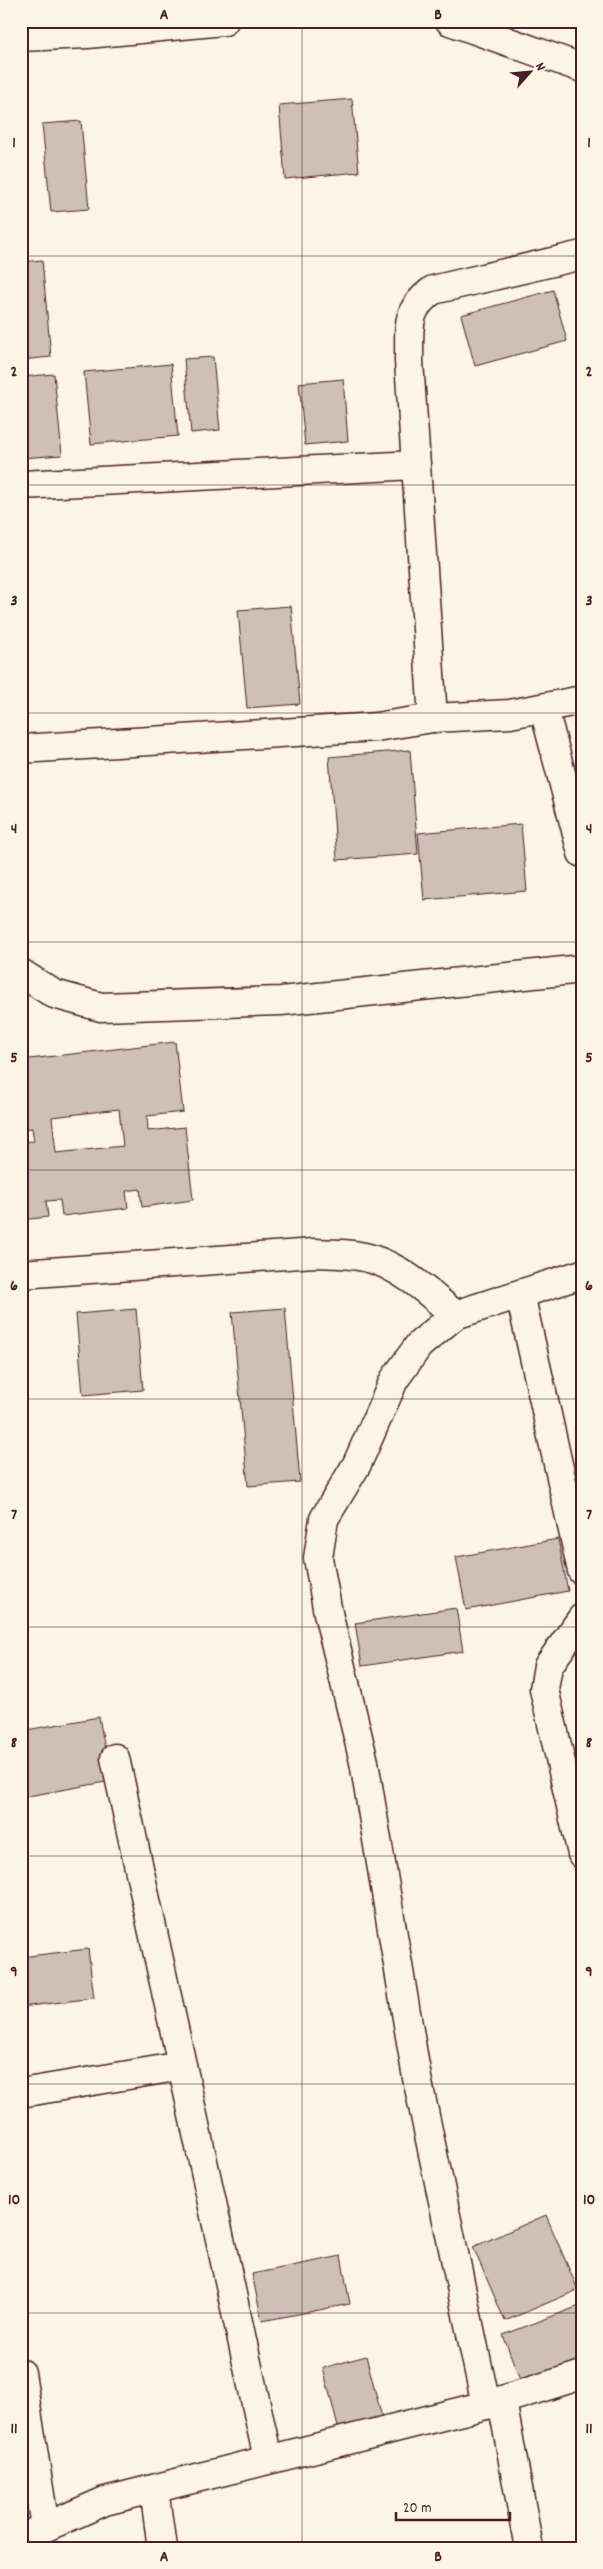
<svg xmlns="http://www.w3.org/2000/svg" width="603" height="2569" font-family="Dekko,sans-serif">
<rect width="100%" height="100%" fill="#fcf5e5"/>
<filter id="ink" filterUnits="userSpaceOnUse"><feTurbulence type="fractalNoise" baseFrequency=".02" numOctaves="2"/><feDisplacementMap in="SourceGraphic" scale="10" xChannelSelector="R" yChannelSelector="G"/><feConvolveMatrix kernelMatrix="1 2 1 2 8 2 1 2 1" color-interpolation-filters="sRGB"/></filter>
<g filter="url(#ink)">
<!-- building -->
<g fill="#cfc0b7" stroke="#4a1f2b" fill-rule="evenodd">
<polygon points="352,99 359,172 285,179 279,105"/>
<polygon points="81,121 89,209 51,212 42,124"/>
<polygon points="42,260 51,357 21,360 21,262"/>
<polygon points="553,290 567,341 475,366 461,315"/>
<polygon points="213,357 220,430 191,433 184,359"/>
<polygon points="171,364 178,436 91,444 84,372"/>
<polygon points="54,374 62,455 21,458 21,377"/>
<polygon points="343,379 348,441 305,445 299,383"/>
<polygon points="291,606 300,704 247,708 238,610"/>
<polygon points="410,750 418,854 337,860 329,757"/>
<polygon points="521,824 527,891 424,900 418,833"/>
<path d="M175,1042L183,1112L147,1116L148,1131L185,1127L193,1200L142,1207L140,1189L126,1191L128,1208L62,1216L60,1200L46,1201L48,1217L21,1220V1142L34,1141L32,1128L21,1129V1060ZM119,1109L123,1146L56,1153L52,1117Z"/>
<polygon points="285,1308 300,1482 248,1486 232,1312"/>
<polygon points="136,1309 143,1390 83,1395 76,1314"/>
<polygon points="558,1539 568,1591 466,1610 456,1557"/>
<polygon points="456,1608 463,1651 362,1666 355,1623"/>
<polygon points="99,1717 111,1781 23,1797 21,1731"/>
<polygon points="88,1949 94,1998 21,2007 21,1957"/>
<polygon points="546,2215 578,2290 505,2321 473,2247"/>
<polygon points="341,2256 350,2304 262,2321 252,2274"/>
<polygon points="582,2305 582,2362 522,2385 503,2335"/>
<polygon points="366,2356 384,2425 340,2435 323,2368"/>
</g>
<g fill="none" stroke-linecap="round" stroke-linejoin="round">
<defs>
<g id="minor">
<path d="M582,255L433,290C404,311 410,327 409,361L433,718L510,714L582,700"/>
<polyline points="21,485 416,465"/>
<polyline points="544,709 582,853"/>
<polyline points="21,749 376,727 433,718"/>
<polyline points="21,973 54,994 101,1007 281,1001 582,969"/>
<path d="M21,1274L314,1253C333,1254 353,1253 372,1259C404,1269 430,1294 455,1315"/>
<polyline points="520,1294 582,1571"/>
<polyline points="582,1618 548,1666 544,1689 582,1854"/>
<polyline points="115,1758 268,2459"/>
<polyline points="21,2093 182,2066"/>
<polyline points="21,2373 45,2527"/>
<polyline points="502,2401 529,2548"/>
<polyline points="486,2405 417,2078 364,1762 328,1613 318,1558 324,1519 357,1464 394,1380 419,1345 455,1315 582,1274"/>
<polyline points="154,2489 162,2548"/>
<polyline points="21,2538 105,2501 486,2405 582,2375"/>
</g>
<g id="secondary">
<polyline points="450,21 582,68"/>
<polyline points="21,37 87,34 224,21"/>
</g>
</defs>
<!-- minor casing -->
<use href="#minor" stroke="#4a1f2b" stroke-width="31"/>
<!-- secondary casing -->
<use href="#secondary" stroke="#4a1f2b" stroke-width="31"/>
<!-- minor -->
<use href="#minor" stroke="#fcf5e5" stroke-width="28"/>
<!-- secondary -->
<use href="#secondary" stroke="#fcf5e5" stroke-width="28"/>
</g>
</g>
<!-- grid -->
<path fill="none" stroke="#4a1f2b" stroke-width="1" stroke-opacity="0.55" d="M302,21V2548M21,256H582M21,485H582M21,713H582M21,942H582M21,1170H582M21,1399H582M21,1627H582M21,1856H582M21,2084H582M21,2313H582"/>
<!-- margin -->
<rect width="603" height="2569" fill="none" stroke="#fcf5e5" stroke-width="55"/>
<!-- north arrow -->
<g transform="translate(530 72) rotate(63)" stroke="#fcf5e5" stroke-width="4" paint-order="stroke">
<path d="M0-4L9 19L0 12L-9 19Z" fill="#4a1f2b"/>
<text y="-8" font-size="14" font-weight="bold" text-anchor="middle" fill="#4a1f2b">N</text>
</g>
<!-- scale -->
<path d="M396 2512v8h114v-8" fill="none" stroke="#4a1f2b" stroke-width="2.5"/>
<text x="403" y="2512" font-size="15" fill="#4a1f2b" stroke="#fcf5e5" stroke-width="4" paint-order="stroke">20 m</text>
<rect x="28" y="28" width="548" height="2514" fill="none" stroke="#4a1f2b" stroke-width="2"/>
<g font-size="16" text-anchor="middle" font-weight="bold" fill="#4a1f2b">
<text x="164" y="19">A</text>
<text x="438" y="19">B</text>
<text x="14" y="147">1</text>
<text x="589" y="147">1</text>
<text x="14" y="376">2</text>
<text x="589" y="376">2</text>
<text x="14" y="605">3</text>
<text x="589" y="605">3</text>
<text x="14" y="833">4</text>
<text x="589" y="833">4</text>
<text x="14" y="1062">5</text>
<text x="589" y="1062">5</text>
<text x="14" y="1290">6</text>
<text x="589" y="1290">6</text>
<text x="14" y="1519">7</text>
<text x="589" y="1519">7</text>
<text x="14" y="1747">8</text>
<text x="589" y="1747">8</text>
<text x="14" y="1976">9</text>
<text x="589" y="1976">9</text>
<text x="14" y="2204">10</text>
<text x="589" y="2204">10</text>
<text x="14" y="2433">11</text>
<text x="589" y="2433">11</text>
<text x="164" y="2561">A</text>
<text x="438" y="2561">B</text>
</g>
</svg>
